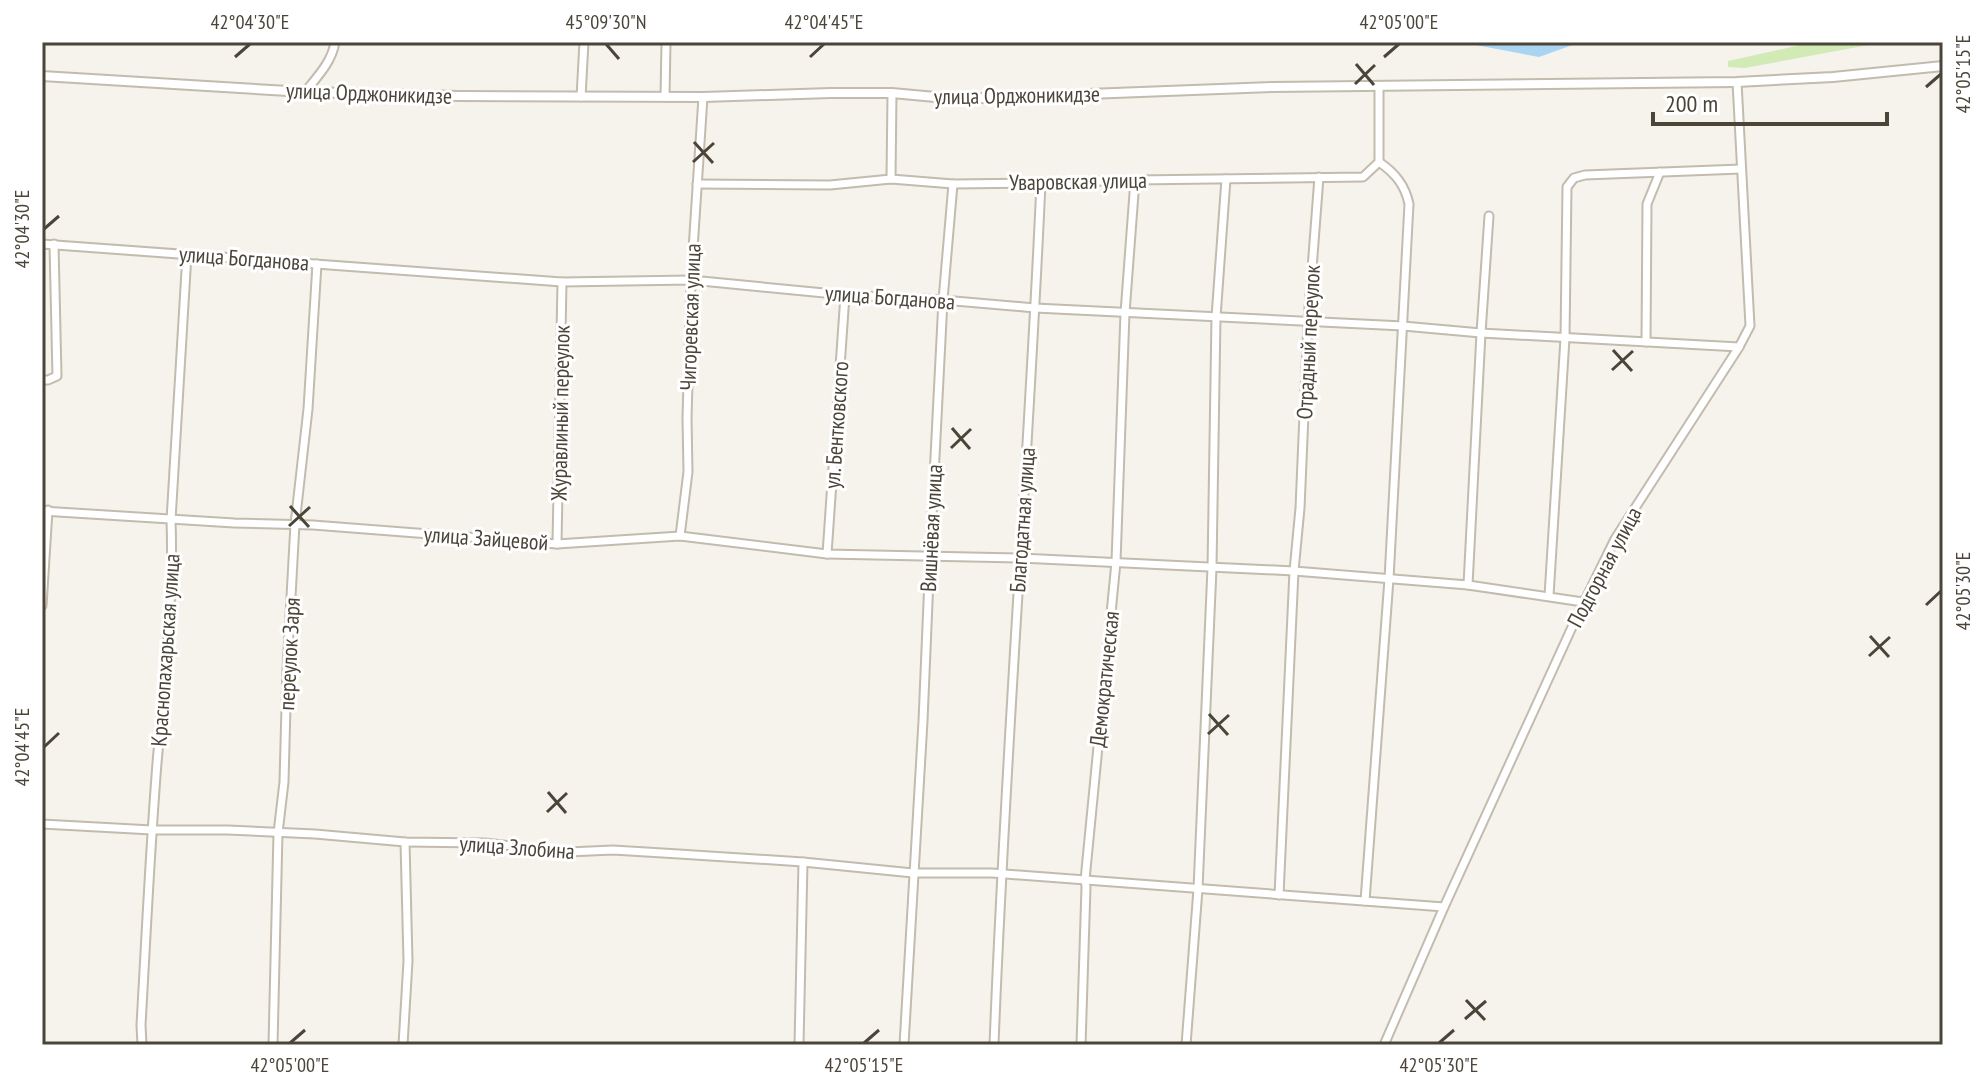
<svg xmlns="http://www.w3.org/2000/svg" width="1985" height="1087" font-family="'PT Sans Narrow',sans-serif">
<rect width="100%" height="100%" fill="#f6f3ec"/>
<!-- green -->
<polygon fill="#d2eab5" points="1814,42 1885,42 1745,68 1728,67 1728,61"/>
<!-- water -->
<polygon fill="#a9d4f2" points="1460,42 1581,42 1539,57"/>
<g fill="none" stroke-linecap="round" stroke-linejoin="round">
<defs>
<g id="minor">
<path d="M305,92C317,77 332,62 335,42"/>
<polyline points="581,97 584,42"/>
<polyline points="665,97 666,42"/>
<polyline points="891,179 892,93"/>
<polyline points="697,184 830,185 891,179 953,184 1041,183 1135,180 1363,177 1379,162 1379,86"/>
<polyline points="42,244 562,282 691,280 845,295 943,300 1035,308 1403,326 1481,333 1739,347"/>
<polyline points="1646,342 1647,204 1660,172"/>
<polyline points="42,380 48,380 57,376 54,244"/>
<polyline points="42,511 234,523 313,525 557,544 680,536 827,554 1020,558 1294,571 1468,585 1583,602"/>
<polyline points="680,536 688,472 687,418 691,280 703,97"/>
<polyline points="557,544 562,282"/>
<polyline points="827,554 845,295"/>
<polyline points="1468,585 1481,333 1489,216"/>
<polyline points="1549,596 1565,338 1567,187 1574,178 1585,175 1741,169"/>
<polyline points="42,606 48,510"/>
<polyline points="42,824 152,830 228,830 315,834 405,842 485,843 568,852 613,850 679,854 803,862 913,873 992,873 1444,907"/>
<polyline points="1279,895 1294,571 1300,508 1308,321 1319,177"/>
<path d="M1365,901L1389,579L1409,204C1405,185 1395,173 1379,162"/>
<path d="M142,1045L141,1025C146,938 150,851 157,763C164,683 174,601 171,520L187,254"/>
<polyline points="273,1045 278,833 284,782 287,669 295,524 308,409 317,264"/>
<polyline points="403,1045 408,961 405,842"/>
<polyline points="799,1045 803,862"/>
<polyline points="904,1045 923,721 930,555 943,300 953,184"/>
<path d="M994,1045C1005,757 1028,471 1041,183"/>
<polyline points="1081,1045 1086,887 1085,880 1116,562 1125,313 1135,180"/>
<polyline points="1186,1045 1198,889 1212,568 1216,317 1226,179"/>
<polyline points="1384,1045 1444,907 1573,625 1615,539 1739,347 1750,326 1737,82"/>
</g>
<polyline id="tertiary" points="42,76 305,92 459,96 703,97 831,93 892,93 957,99 1272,87 1737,82 1833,77 1943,66"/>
</defs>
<!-- minor casing -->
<use href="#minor" stroke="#c2bbae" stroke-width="11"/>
<!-- tertiary casing -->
<use href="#tertiary" stroke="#c2bbae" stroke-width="12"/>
<!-- minor -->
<use href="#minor" stroke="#fff" stroke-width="7"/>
<!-- tertiary -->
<use href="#tertiary" stroke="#fff" stroke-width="8"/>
</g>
<!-- ticks -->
<path fill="none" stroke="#4b4439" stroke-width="3" d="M606,44L619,59M235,57L250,44M810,57L824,44M1384,57L1399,44M1356,64L1374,85M1355,84L1375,65M1926,87L1941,74M694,142L713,163M693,162L714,143M44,229L59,216M1613,350L1632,371M1612,370L1633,351M952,428L970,449M951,448L971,429M290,506L309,527M289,526L310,507M1926,605L1941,591M1870,636L1889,657M1869,656L1890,637M1209,714L1228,735M1208,734L1229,715M44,747L59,733M548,792L566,813M547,812L567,793M1466,1000L1485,1020M1465,1019L1486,1001M290,1043L305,1030M864,1043L879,1030M1439,1043L1454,1030"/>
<g text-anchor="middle" stroke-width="6" stroke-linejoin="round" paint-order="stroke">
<!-- street labels -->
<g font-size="22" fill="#4b4439" stroke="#fff">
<text transform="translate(369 93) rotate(2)" y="8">улица Орджоникидзе</text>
<text transform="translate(1017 95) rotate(-1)" y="8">улица Орджоникидзе</text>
<text transform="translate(1078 181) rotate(-1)" y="8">Уваровская улица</text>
<text transform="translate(244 258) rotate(4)" y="8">улица Богданова</text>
<text transform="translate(890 297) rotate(4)" y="8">улица Богданова</text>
<text transform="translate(690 317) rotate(-88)" y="8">Чигоревская улица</text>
<text transform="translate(1308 342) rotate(-87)" y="8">Отрадный переулок</text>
<text transform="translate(560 413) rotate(-89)" y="8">Журавлиный переулок</text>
<text transform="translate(836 425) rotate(-86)" y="8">ул. Бентковского</text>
<text transform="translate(1022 520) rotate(-86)" y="8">Благодатная улица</text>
<text transform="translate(931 528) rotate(-87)" y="8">Вишнёвая улица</text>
<text transform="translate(486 538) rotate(4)" y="8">улица Зайцевой</text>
<text transform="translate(1604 567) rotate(-62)" y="8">Подгорная улица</text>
<text transform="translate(165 650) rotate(-86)" y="8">Краснопахарьская улица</text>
<text transform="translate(289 654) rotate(-87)" y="8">переулок Заря</text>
<text transform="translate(1104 679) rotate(-84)" y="8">Демократическая</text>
<text transform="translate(517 847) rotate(4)" y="8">улица Злобина</text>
</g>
</g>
<!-- border -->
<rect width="1985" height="1087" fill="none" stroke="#ffffff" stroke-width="88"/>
<!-- scale -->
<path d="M1653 112v12h234v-12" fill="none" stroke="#4b4439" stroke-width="4"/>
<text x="1665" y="112" font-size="24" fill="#4b4439" stroke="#ffffff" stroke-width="6" paint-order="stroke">200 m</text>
<rect x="44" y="44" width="1897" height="999" fill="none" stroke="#4b4439" stroke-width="3"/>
<g font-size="20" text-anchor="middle" fill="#4b4439">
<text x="250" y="29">42°04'30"E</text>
<text x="606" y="29">45°09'30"N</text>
<text x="824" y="29">42°04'45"E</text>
<text x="1399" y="29">42°05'00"E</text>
<text transform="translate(1963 74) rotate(-90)" y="7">42°05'15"E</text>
<text transform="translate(22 229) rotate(-90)" y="7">42°04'30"E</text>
<text transform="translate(1963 591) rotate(-90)" y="7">42°05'30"E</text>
<text transform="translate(22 747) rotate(-90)" y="7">42°04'45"E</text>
<text x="290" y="1072">42°05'00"E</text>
<text x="864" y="1072">42°05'15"E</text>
<text x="1439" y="1072">42°05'30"E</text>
</g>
</svg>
